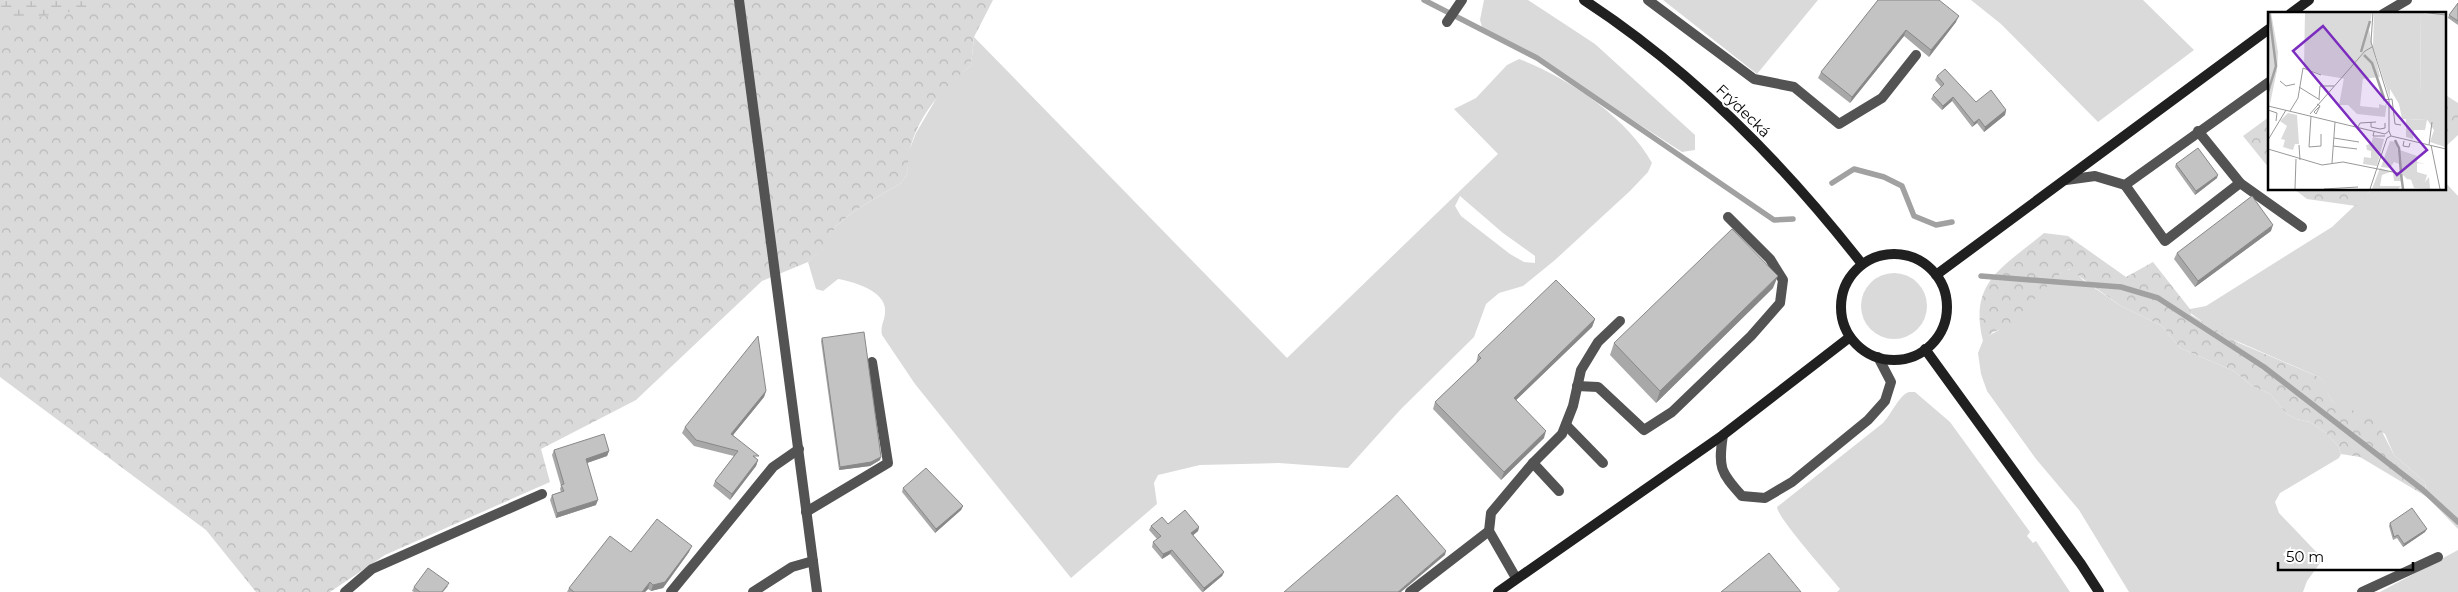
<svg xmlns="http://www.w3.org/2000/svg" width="2458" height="592" font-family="Montserrat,sans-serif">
<defs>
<pattern id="forest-crowns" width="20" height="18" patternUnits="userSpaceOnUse" patternTransform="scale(1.25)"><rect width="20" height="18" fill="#dadada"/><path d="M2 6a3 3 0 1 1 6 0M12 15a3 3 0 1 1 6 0" fill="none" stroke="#b9b9b9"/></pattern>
<pattern id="wetland-marsh" width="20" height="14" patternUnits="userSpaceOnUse" patternTransform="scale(1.25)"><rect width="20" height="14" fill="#dadada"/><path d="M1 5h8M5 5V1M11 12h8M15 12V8" fill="none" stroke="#b9b9b9"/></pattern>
</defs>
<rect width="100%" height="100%" fill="#fff"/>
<!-- green -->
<g fill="#dadada" fill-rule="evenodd">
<polygon points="1484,0 1528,0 1595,44 1695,135 1695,150 1682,152 1546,64 1482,27 1480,20"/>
<polygon points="1663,0 1818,0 1757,74"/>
<polygon points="1971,0 2143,0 2194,50 2098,122 2001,24"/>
<path d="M974,37L1287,358L1498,154L1454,109L1476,98L1507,65L1519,59C1567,77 1628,118 1652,163L1648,172L1630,191L1555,260L1523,286L1499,293L1486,304L1474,337L1401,409L1348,468L1279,463L1200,465L1158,475L1154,483L1157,504L1071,578L915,384L882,335C880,325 885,321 885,312C887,291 854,282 838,279L823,291L816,289L808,262L829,242L835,227L854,211L901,183L908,173L907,156L916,133L939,94L951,80L971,66ZM1460,196L1503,233L1535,256V263L1524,262L1510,254L1461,216L1455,206Z"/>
<path d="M2444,181L2458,196V529L2427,497L2425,482L2394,455L2385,434L2333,402C2326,394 2327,384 2319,377L2218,333L2189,312L2190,309L2206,306L2332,227L2369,192L2376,189H2444Z"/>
<polygon points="2065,269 2073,270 2083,280 2121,306 2162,326 2180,348 2234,371 2252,386 2270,394 2287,414 2296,419 2310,422 2326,433 2339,447 2341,454 2339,458 2280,493 2275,502 2279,513 2323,559 2307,581 2303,592 2129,592 2079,510 2036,459 1987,391 1981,374 1978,353 1984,338 2001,329"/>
<circle cx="1894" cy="306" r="33"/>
<path d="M1909,392H1915L1950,422L2030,532L2027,536L2033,543L2036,541L2070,592H1837L1840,589C1829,575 1778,519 1777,507L1883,423C1891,415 1899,395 1909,392Z"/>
<polygon points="2458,550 2458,592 2380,592"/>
</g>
<!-- forest -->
<g fill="url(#forest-crowns)">
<path d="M0,0H993L974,37L971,66C939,89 905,131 908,173L901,183L854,211L835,227L830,242L808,262L762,281L636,400L541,449L550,482L385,555L330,592H256L206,530L0,377Z"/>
<polygon points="2444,94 2458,103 2458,135 2444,148"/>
<polygon points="2269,117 2269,168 2243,136"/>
<polygon points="2294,189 2376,189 2369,192 2356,206 2307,199"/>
<path d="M2044,233L2068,236L2126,277L2153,262L2190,309L2191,315L2239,343L2319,377C2328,384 2326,394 2333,402L2376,420L2394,455L2425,482L2427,497L2360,457L2341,454L2339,447L2326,433L2310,422L2296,419L2287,414L2270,394L2252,386L2234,371L2180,348L2162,326L2121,306L2069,269L2062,272L2005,328L1993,332L1983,341C1968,281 2004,267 2044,233Z"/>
</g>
<!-- wetland -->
<polygon fill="url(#wetland-marsh)" points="0,0 95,0 87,9 13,21 0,15"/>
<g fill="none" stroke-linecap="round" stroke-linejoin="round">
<!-- stream -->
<g stroke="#a1a1a1" stroke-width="5.5">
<polyline points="1424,0 1537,58 1774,220 1793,219"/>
<polyline points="1832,183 1854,169 1884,177 1902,186 1914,216 1936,225 1952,222"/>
<polyline points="1981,276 2121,287 2158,298 2264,367 2423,490 2458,522"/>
</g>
<!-- lane -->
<g stroke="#535353" stroke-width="10">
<polyline points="1648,0 1754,79 1794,87 1839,124 1882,98 1916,55"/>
<polyline points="2383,14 2407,0"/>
<polyline points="1447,22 1462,0"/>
<polyline points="2066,180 2095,176 2125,185 2269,82"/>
<polyline points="2240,183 2302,227"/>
<polyline points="2125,185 2165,241 2240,183 2198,131"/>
<polyline points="1577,386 1598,387 1644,430 1672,412 1751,336 1780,303 1783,280 1770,259 1728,217"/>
<polyline points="1566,425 1603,463"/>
<path d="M1723,435C1718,467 1720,472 1742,496L1765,498L1792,482L1868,420L1885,401L1891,382L1878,357"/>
<polyline points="1533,463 1559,491"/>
<polyline points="806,512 888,463 872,362"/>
<polyline points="1516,578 1489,531 1491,513 1533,463 1562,434 1573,406 1581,370 1598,342 1620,321"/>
<polyline points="671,592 773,467 799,449"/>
<polyline points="753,592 792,567 813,561"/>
<polyline points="1410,592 1489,531"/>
<polyline points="2362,592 2438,557"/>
</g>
<!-- street -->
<g stroke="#535353" stroke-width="10">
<polyline points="739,0 817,592"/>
<polyline points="345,592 372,569 542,494"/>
</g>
<!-- secondary -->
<g stroke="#202020" stroke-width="10">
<path d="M1584,0C1691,70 1784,164 1862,264"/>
<polyline points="2290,14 2309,0"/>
<circle cx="1894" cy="307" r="53"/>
<polyline points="1936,275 2269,29"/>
<polyline points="1925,349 2081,564 2099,592"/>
<polyline points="1498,592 1723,435 1850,337"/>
</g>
</g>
<!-- wall -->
<g fill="#a8a8a8">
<polygon points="1878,0 1956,22 1929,57 1904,36 1850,103 1818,78 1821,72"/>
<polygon points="2458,3 2458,25 2448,18 2449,15"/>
<polygon points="1937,76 1976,102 2006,110 2005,115 1984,132 1977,123 1972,127 1952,101 1942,110 1931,99 1933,95 1941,87 1935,80"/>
<polygon points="2176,164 2217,178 2195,195 2175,167"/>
<polygon points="2271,231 2195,287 2174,259 2177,253"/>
<polygon points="1773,288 1656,403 1610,355 1614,343"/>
<polygon points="1595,319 1592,327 1516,400 1544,438 1501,480 1433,409 1435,402 1476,363 1478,355"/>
<polygon points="822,338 880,460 870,466 839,470 821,341"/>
<polygon points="766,391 764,397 733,435 758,460 756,466 730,500 713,486 715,481 734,456 694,446 682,433 685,427"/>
<polygon points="554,450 609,451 607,456 587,463 596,505 556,518 550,500 552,495 561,492 560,489 561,486 552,455"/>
<polygon points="903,488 963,506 961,510 935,533 902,492"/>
<polygon points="2390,523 2425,532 2403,547 2397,538 2393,540 2389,526"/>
<polygon points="1168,524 1199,527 1198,531 1193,535 1224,572 1222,576 1203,592 1202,592 1170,554 1162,559 1152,547 1153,542 1157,539 1149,530 1151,526"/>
<polygon points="631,552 689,552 663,588 651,591 648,589 645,592 567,592 569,588"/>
<polygon points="448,586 443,592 414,592 412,591 414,587"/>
</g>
<!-- shaded-wall -->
<g fill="#888">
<polygon points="1959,16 1956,22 1929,57 1931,50"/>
<polygon points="1906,30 1904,36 1850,103 1852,97"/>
<polygon points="1953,97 1952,101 1942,110 1943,106"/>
<polygon points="2006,110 2005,115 1984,132 1985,127"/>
<polygon points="1979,119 1977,123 1972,127 1974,123"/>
<polygon points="2218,175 2217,178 2195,195 2196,191"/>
<polygon points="2273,225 2271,231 2195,287 2198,281"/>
<polygon points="1778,276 1773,288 1656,403 1660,391"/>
<polygon points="1595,319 1592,327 1511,405 1514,398"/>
<polygon points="766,391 764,397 729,440 731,434"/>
<polygon points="1546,431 1544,438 1501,480 1504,472"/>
<polygon points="609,451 607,456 584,464 586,459"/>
<polygon points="881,457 880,460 870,466 839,470 840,467"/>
<polygon points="758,460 756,466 730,500 732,494"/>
<polygon points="598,500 596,505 556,518 557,513"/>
<polygon points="963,506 961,510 935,533 936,529"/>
<polygon points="1199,527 1198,531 1190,538 1191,533"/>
<polygon points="2427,529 2425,532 2403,547 2404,544"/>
<polygon points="692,546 689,552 663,588 651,591 653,585"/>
<polygon points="1172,550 1170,554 1162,559 1163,554"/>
<polygon points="1446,551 1445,555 1401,592 1398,592"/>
<polygon points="1224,572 1222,576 1203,592 1204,588"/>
<polygon points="650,582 648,589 645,592 642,592"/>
</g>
<!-- building -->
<g fill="#c3c3c3" stroke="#888">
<polygon points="1878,0 1939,0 1959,16 1931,50 1906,30 1852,97 1821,72"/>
<polygon points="2458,3 2458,21 2449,15"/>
<polygon points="1945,69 1976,102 1991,90 2006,110 1985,127 1979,119 1974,123 1953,97 1943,106 1933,95 1944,84 1937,76"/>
<polygon points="2198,148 2218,175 2196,191 2176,164"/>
<polygon points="2252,196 2273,225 2198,281 2177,253"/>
<polygon points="1732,229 1778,276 1660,391 1614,343"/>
<polygon points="1556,280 1595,319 1514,398 1546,431 1504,472 1435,402 1481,358 1478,355"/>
<polygon points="864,332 881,457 871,462 840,467 822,338"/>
<polygon points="758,336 766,391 731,434 759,456 753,456 758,460 732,494 715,481 738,451 696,440 685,427"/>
<polygon points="604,434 609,451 586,459 598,500 557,513 552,495 564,491 561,485 564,484 554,450"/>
<polygon points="926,468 963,506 936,529 903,488"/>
<polygon points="1397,495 1446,551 1398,592 1284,592"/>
<polygon points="2412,508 2427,529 2404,544 2398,535 2394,537 2390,523"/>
<polygon points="1185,510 1199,527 1191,533 1224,572 1204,588 1172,550 1163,554 1153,542 1161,536 1151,526 1162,517 1168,524"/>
<polygon points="657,519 692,546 665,582 653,585 650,582 642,592 574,592 569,588 610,536 631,552"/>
<polygon points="1769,553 1801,592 1721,592"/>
<polygon points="428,568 449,583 442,592 420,592 414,587"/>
</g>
<g text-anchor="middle" stroke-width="4" stroke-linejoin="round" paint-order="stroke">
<!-- street labels -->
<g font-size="15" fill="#000" stroke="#fff">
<text transform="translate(1743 111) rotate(44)" y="5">Frýdecká</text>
</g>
</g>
<!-- overview -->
<g transform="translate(2268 12)">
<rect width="178" height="178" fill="#fff"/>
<path d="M152,0L166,4L154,0H177V135L162,130L166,118L158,106L153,90ZM95,65L92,94L111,96V92L117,94L119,89L117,105L89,102L80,93H71L76,66ZM20,101L29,103L31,132H27L25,138L15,135L17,128L13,127L19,114L12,109ZM138,107L159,108L157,118H146L145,127L138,125ZM105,125L116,127L109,154L95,152L96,145L103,146V139L99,138L98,133L103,132ZM122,129L129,130L131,152L126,150L122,156L113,155ZM132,138L149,144V150L157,152L149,151V160L159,163L157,170L139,167L135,163L134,169H126L125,160L132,162L133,157ZM112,156L122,160L114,163L112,174H133L130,177H104Z" fill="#dadada"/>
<path d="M0,0H3L10,40L9,58L2,92ZM37,0H104L101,18L112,65L84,68L54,63L36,55ZM106,0H152L153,85L160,108L134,107L131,92L122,77V87L105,35ZM142,165L157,170L161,165L162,177L146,176Z" fill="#dadada"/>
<path fill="none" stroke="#a1a1a1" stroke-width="2.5" d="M93,40L102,9M96,43L104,51L116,86M0,80L8,54L1,0M127,128L131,136L133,161M133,162L135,177"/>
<path fill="none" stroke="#999" stroke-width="1" d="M105,0L103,30L121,88V119M153,0L178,3M12,69L18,74L27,72M31,75L52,88M51,87L52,74H66M115,88L124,87L127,112L133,113M49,92L52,94L46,100L48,102L52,94M0,94L117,122L121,119M0,98L9,101L8,109M22,99L30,86L35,56L53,63M42,102L97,39L104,35M43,104L41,135L53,134V122M103,110V115L112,117L117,116V111M90,115L92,111L108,110M121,119L123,124L178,137M106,120L105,124H117M66,126L91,130M0,128L18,98M136,129L135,134L141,135L142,131M31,133L32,148M161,133L164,110M163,133L172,177M65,134L89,137M0,137L54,153L75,150L130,161M64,151L67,110M27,177L28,147M56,177L90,175M102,177L119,126L123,124"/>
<path fill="#7b2cbf" fill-opacity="0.15" stroke="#7b2cbf" stroke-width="2.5" d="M55,14L159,138L129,163L25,39Z"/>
<rect width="178" height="178" fill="none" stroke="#000" stroke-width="2.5"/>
</g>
<!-- scale -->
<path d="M2278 562v8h135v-8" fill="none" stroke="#000000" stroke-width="2.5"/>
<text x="2286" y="562" font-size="15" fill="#000000" stroke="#ffffff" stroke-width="4" paint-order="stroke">50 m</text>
</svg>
